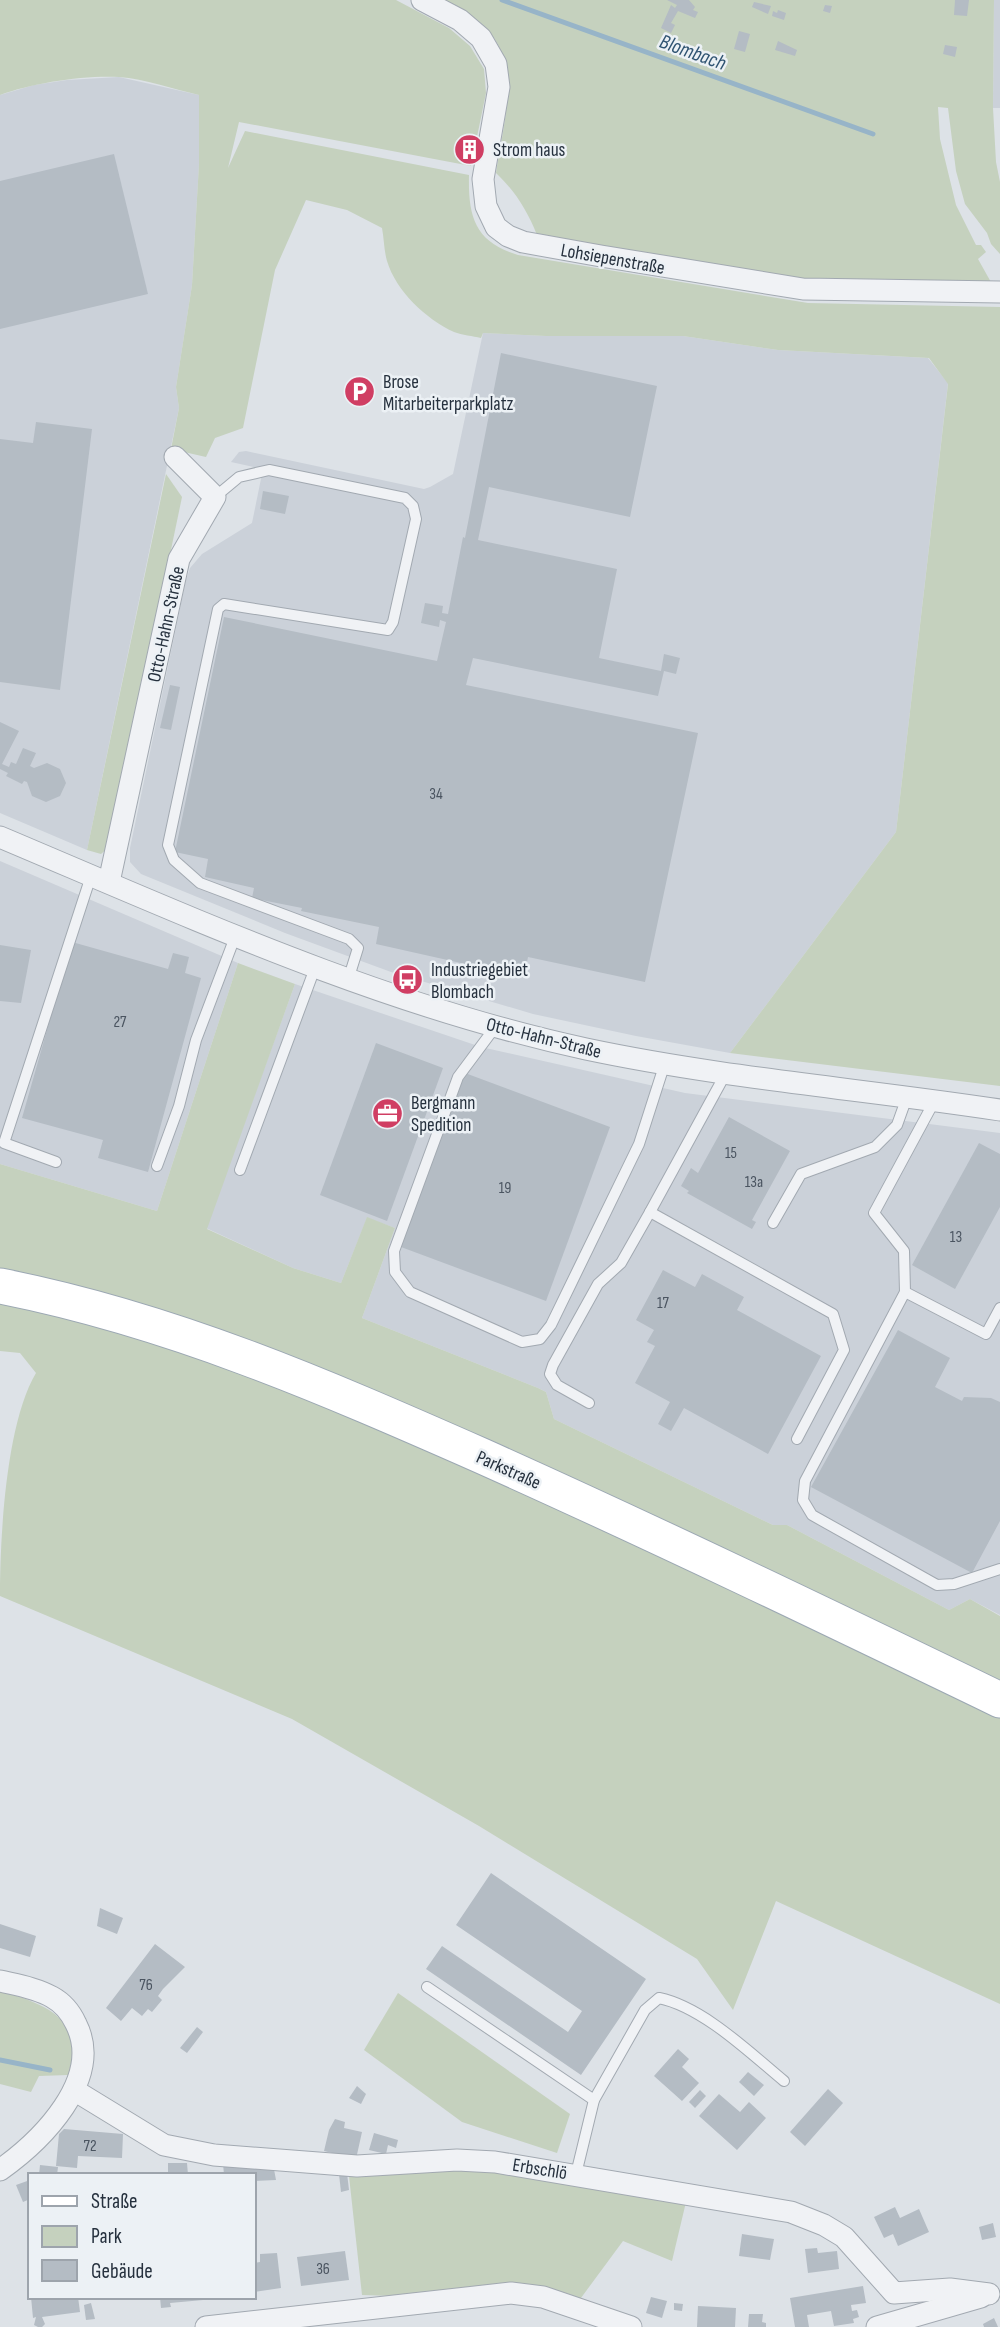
<svg xmlns="http://www.w3.org/2000/svg" width="1000" height="2327" font-family="'Sofia Sans Condensed',sans-serif">
<rect width="100%" height="100%" fill="#dde2e7"/>
<!-- built -->
<g fill="#cbd1d9">
<polygon points="994,0 1000,0 1000,108 993,108"/>
<polygon points="119,77 199,95 199,164 192,285 176,387 179,408 87,850 0,813 0,95 34,85 67,80"/>
<polygon points="483,333 546,336 683,336 778,350 928,358 948,383 896,832 730,1053 636,1036 533,1014 391,972 285,933 141,874 130,862 130,848 186,580 190,568 202,554 252,523 263,469 231,462 239,452 246,451 424,489 430,487 453,474"/>
<polygon points="0,861 238,963 157,1211 0,1164"/>
<polygon points="295,984 481,1047 685,1093 1000,1133 1000,1615 970,1599 949,1610 787,1525 773,1525 554,1419 546,1392 538,1388 362,1318 395,1228 367,1218 341,1283 293,1268 206,1228"/>
</g>
<!-- green -->
<g fill="#c5d1be">
<path d="M0,0H396L449,28L470,46L484,69L486,93L471,166L239,122L228,168L245,131L469,175C468,217 475,242 518,255L808,303L1000,307V1086L730,1053L896,832L948,384L929,358L778,350L683,336H546L483,333L481,338C473,336 462,335 454,332C426,319 396,291 387,261C384,251 384,238 382,228L347,210L306,200L275,270L243,428L215,438L206,457L171,449L179,408L176,387L192,285L199,164V95C173,89 145,79 119,77C84,75 32,83 0,95Z"/>
<path d="M440,0H994L993,108L996,162L1000,182V254L991,244L987,233L965,204L956,171L948,108L938,107L940,139L956,205L976,245H981L986,252L978,259L992,284L797,281L537,235C527,210 515,191 496,173C503,124 525,57 478,21C467,13 452,7 440,0Z"/>
<polygon points="166,474 182,497 109,847 101,854 87,850"/>
<path d="M238,963L295,984L207,1229L293,1268L341,1283L367,1217L395,1228L362,1318L538,1388L546,1392L554,1419L773,1525H787L949,1610L970,1599L1000,1616V2004L776,1901L733,2010L697,1959L479,1826L292,1719L0,1596C0,1536 6,1423 36,1373L20,1353L0,1351V1164L157,1211Z"/>
<path d="M0,1991C45,2004 86,2018 68,2075L39,2076L31,2092L0,2084Z"/>
<polygon points="398,1993 570,2114 557,2153 462,2122 364,2050"/>
<polygon points="457,2169 534,2172 686,2202 672,2261 623,2241 578,2302 362,2295 349,2176"/>
</g>
<g fill="none" stroke-linecap="round" stroke-linejoin="round">
<!-- stream -->
<g stroke="#97b4c8" stroke-width="5">
<polyline points="502,0 873,134"/>
<polyline points="0,2060 50,2070"/>
</g>
</g>
<!-- building -->
<g fill="#b4bcc4">
<polygon points="667,0 689,0 695,7 693,10 698,12 695,18 678,11 671,23 675,25 671,33 661,28 671,5 675,8 677,5"/>
<polygon points="955,0 969,0 967,16 954,15"/>
<polygon points="754,2 771,6 768,14 752,7"/>
<polygon points="825,5 832,6 830,13 823,11"/>
<polygon points="778,10 786,13 784,20 772,16 773,11 777,13"/>
<polygon points="739,31 750,34 745,52 734,49"/>
<polygon points="778,41 797,50 795,56 775,50"/>
<polygon points="945,45 957,47 955,57 943,54"/>
<polygon points="467,140 476,142 473,158 464,157"/>
<polygon points="114,154 148,294 0,329 0,181"/>
<polygon points="501,353 657,386 630,517 489,487 478,540 617,569 599,658 661,671 664,654 680,658 676,674 664,671 658,696 473,658 466,685 698,733 645,982 528,957 524,977 376,944 379,927 301,911 302,908 252,898 254,888 205,877 208,859 175,852 224,617 437,661 446,622 440,620 439,627 421,623 425,603 443,606 442,613 448,614 463,537 465,538"/>
<polygon points="36,422 92,429 60,690 0,682 0,439 33,443"/>
<polygon points="263,491 289,496 285,514 260,509"/>
<polygon points="170,685 180,687 171,730 160,728"/>
<polygon points="0,722 19,731 2,764 9,767 11,762 16,764 23,748 36,753 30,766 34,768 47,763 60,769 66,783 60,796 46,802 32,796 27,782 24,781 22,784 6,776 8,773 0,769"/>
<polygon points="72,942 168,969 173,953 189,957 185,973 201,978 148,1172 98,1158 103,1140 22,1118"/>
<polygon points="0,945 31,950 21,1003 0,1001"/>
<polygon points="376,1043 443,1068 387,1221 320,1195"/>
<polygon points="465,1073 610,1127 546,1301 401,1247"/>
<polygon points="729,1117 790,1151 752,1220 756,1222 752,1229 687,1193 689,1191 681,1186 691,1168 698,1173"/>
<polygon points="979,1143 1000,1154 1000,1207 955,1289 912,1265"/>
<polygon points="663,1270 695,1287 702,1274 744,1297 737,1310 821,1356 768,1454 684,1408 671,1431 658,1424 670,1402 635,1383 655,1346 647,1342 654,1330 636,1320"/>
<polygon points="898,1330 950,1358 935,1387 962,1401 964,1397 991,1398 1000,1402 1000,1521 972,1573 811,1487"/>
<polygon points="491,1873 646,1979 581,2075 426,1969 442,1946 568,2032 582,2011 456,1925"/>
<polygon points="100,1908 123,1918 117,1934 97,1926"/>
<polygon points="0,1924 36,1936 30,1957 0,1948"/>
<polygon points="155,1944 185,1967 163,1989 158,1996 162,2000 152,2012 148,2009 142,2016 132,2008 121,2021 106,2008"/>
<polygon points="197,2027 203,2032 187,2053 180,2048"/>
<polygon points="678,2049 689,2059 682,2067 699,2083 682,2101 654,2076"/>
<polygon points="748,2072 764,2085 754,2096 739,2082"/>
<polygon points="357,2086 366,2094 361,2104 349,2098"/>
<polygon points="828,2089 843,2103 805,2146 790,2132"/>
<polygon points="700,2090 706,2096 695,2108 689,2102"/>
<polygon points="719,2094 740,2112 749,2102 766,2118 737,2150 699,2116"/>
<polygon points="335,2119 345,2122 344,2128 362,2132 356,2159 324,2151 329,2130"/>
<polygon points="64,2129 123,2134 122,2158 78,2156 77,2168 56,2166 59,2134"/>
<polygon points="374,2133 398,2140 396,2148 388,2145 386,2154 369,2150"/>
<polygon points="168,2163 187,2163 188,2175 168,2175"/>
<polygon points="223,2163 273,2164 276,2180 254,2181 254,2175 224,2175"/>
<polygon points="40,2165 58,2167 57,2175 39,2175"/>
<polygon points="347,2173 349,2190 341,2192 339,2174"/>
<polygon points="30,2180 30,2199 23,2202 16,2185"/>
<polygon points="895,2207 900,2218 919,2209 929,2232 898,2246 893,2234 884,2238 874,2217"/>
<polygon points="993,2223 996,2237 982,2240 979,2227"/>
<polygon points="742,2234 774,2239 770,2260 739,2256"/>
<polygon points="817,2248 818,2253 837,2251 839,2269 808,2273 805,2249"/>
<polygon points="345,2251 349,2280 301,2286 297,2257"/>
<polygon points="277,2253 281,2288 254,2292 254,2263 260,2262 260,2254"/>
<polygon points="863,2286 866,2303 851,2305 852,2311 857,2310 859,2317 853,2319 854,2323 834,2326 831,2311 807,2315 809,2327 795,2327 790,2298"/>
<polygon points="31,2297 78,2297 80,2312 42,2317 45,2324 42,2327 38,2327 34,2325 36,2317 33,2318"/>
<polygon points="160,2297 203,2297 203,2300 170,2303 171,2307 161,2308"/>
<polygon points="651,2297 667,2301 662,2318 646,2313"/>
<polygon points="91,2303 95,2319 86,2320 84,2305"/>
<polygon points="674,2303 683,2304 682,2311 674,2310"/>
<polygon points="698,2306 736,2308 735,2327 697,2327"/>
<polygon points="749,2314 763,2314 762,2322 766,2323 766,2327 748,2327"/>
<polygon points="994,2318 998,2327 984,2327 983,2324"/>
</g>
<g fill="none" stroke-linecap="round" stroke-linejoin="round">
<defs>
<g id="service">
<polyline points="215,497 239,477 269,470 405,498 413,506 416,519 393,622 388,630 224,604 218,609 168,845 174,860 200,883 349,939 358,948 348,980"/>
<polyline points="496,1026 458,1077 394,1251 395,1272 410,1292 522,1342 540,1339 551,1325 639,1144 665,1063"/>
<polyline points="726,1073 650,1212 833,1314 844,1350 797,1439"/>
<polyline points="935,1100 874,1213 904,1251 905,1292 986,1334 1000,1308"/>
<polyline points="56,1162 4,1143 91,876"/>
<polyline points="157,1166 179,1106 196,1040 235,937"/>
<polyline points="240,1170 315,968"/>
<polyline points="773,1223 801,1174 875,1147 897,1125 907,1097"/>
<polyline points="905,1292 805,1481 803,1500 812,1515 937,1585 954,1584 1000,1569"/>
<polyline points="589,1403 557,1385 550,1374 553,1365 598,1284 621,1263 650,1212"/>
<polyline points="427,1987 594,2100"/>
<path d="M576,2174L594,2100L645,2010L659,1998C703,2007 750,2053 784,2081"/>
</g>
<g id="minor">
<polyline points="422,0 460,20 481,38 496,64 499,87 483,179 486,206 496,227 508,236 523,242 601,256 803,289 1000,292"/>
<path d="M0,837C192,918 382,1005 586,1049C723,1078 862,1089 1000,1110"/>
<polyline points="109,882 179,559 215,497 175,457"/>
<path d="M0,1981C17,1985 36,1988 52,1997C63,2003 71,2013 76,2024C104,2079 41,2141 0,2170"/>
<polyline points="74,2090 164,2145 214,2155 357,2166 457,2160 495,2162 791,2212 824,2225 844,2237 894,2293 950,2289 989,2294"/>
<polyline points="206,2327 511,2293 543,2297 631,2327"/>
<polyline points="877,2327 981,2297"/>
</g>
<path id="primary" d="M0,1286C172,1320 323,1386 482,1456C656,1534 828,1617 1000,1700"/>
</defs>
<!-- service casing -->
<use href="#service" stroke="#a2a9b1" stroke-width="12"/>
<!-- minor casing -->
<use href="#minor" stroke="#a2a9b1" stroke-width="23"/>
<!-- primary casing -->
<use href="#primary" stroke="#9ca8b3" stroke-width="37"/>
<!-- service -->
<use href="#service" stroke="#f0f2f5" stroke-width="10"/>
<!-- minor -->
<use href="#minor" stroke="#f0f2f5" stroke-width="21"/>
<!-- primary -->
<use href="#primary" stroke="#fff" stroke-width="35"/>
</g>
<!-- icons -->
<defs>
<symbol id="building-disc" viewBox="-11 -11 22 22"><circle r="9.5" fill="#d03e63" stroke="#ecf1f5"/><path d="M-4-6H4V6H1V3H-1V6H-4ZM-2.5-4.3h1.7v1.8h-1.7ZM.8-4.3h1.7v1.8H.8ZM-2.5-1h1.7V.8h-1.7ZM.8-1h1.7V.8H.8Z" fill="#fff"/></symbol>
<symbol id="parking-disc" viewBox="-11 -11 22 22"><circle r="9.5" fill="#d03e63" stroke="#ecf1f5"/><path d="M-3.5-5.5H1a3.5 3.5 0 0 1 0 7H-1V5.5H-3.5ZM-1-3.4V-.6H.8a1.4 1.4 0 0 0 0-2.8Z" fill="#fff"/></symbol>
<symbol id="bus-disc" viewBox="-11 -11 22 22"><circle r="9.5" fill="#d03e63" stroke="#ecf1f5"/><path d="M-5-6H5V4H4V6H2V4H-2V6H-4V4H-5ZM-3.5-4V0h7V-4ZM-3.5 1.2v1.5H-2V1.2ZM2 1.2v1.5H3.5V1.2Z" fill="#fff"/></symbol>
<symbol id="office-disc" viewBox="-11 -11 22 22"><circle r="9.5" fill="#d03e63" stroke="#ecf1f5"/><path d="M-6-3h4V-5.5h4V-3h4V5H-6ZM-1-4.5V-3h2v-1.5ZM-6 0V1H6V0Z" fill="#fff"/></symbol>
</defs>
<g fill-rule="evenodd">
<use href="#building-disc" x="452" y="132" width="35" height="35"/>
<use href="#parking-disc" x="342" y="374" width="35" height="35"/>
<use href="#bus-disc" x="390" y="962" width="35" height="35"/>
<use href="#office-disc" x="370" y="1096" width="35" height="35"/>
</g>
<g text-anchor="middle" stroke-width="5" stroke-linejoin="round" paint-order="stroke">
<!-- number labels -->
<g font-size="16" fill="#4a5460">
<text x="436" y="799">34</text>
<text x="120" y="1027">27</text>
<text x="731" y="1158">15</text>
<text x="754" y="1187">13a</text>
<text x="505" y="1193">19</text>
<text x="956" y="1242">13</text>
<text x="663" y="1308">17</text>
<text x="146" y="1990">76</text>
<text x="90" y="2151">72</text>
<text x="323" y="2274">36</text>
</g>
<!-- poi labels -->
<g font-size="19" fill="#26313e" stroke="#ecf1f5" text-anchor="start">
<text x="493" y="156">Strom haus</text>
<text x="383" y="388">Brose<tspan x="383" dy="22">Mitarbeiterparkplatz</tspan></text>
<text x="431" y="976">Industriegebiet<tspan x="431" dy="22">Blombach</tspan></text>
<text x="411" y="1109">Bergmann<tspan x="411" dy="22">Spedition</tspan></text>
</g>
<!-- street labels -->
<g font-size="19" fill="#26313e" stroke="#ecf1f5">
<text transform="translate(613 258) rotate(10)" y="7">Lohsiepenstraße</text>
<text transform="translate(165 624) rotate(-78)" y="7">Otto-Hahn-Straße</text>
<text transform="translate(544 1037) rotate(14)" y="7">Otto-Hahn-Straße</text>
<text transform="translate(509 1469) rotate(24)" y="7">Parkstraße</text>
<text transform="translate(540 2168) rotate(9)" y="7">Erbschlö</text>
</g>
<!-- water labels -->
<g font-size="21" font-style="italic" fill="#305472" stroke="#ecf1f5">
<text transform="translate(693 52) rotate(20)" y="7">Blombach</text>
</g>
</g>
<!-- legend -->
<rect x="28" y="2173" width="228" height="126" fill="#ecf1f5" stroke="#9da4ac" stroke-width="2"/>
<rect x="42" y="2196" width="35" height="10" fill="#ffffff" stroke="#9da4ac" stroke-width="2"/>
<text x="91" y="2208" font-size="21" fill="#26313e">Straße</text>
<rect x="42" y="2226" width="35" height="21" fill="#c5d1be" stroke="#9da4ac" stroke-width="2"/>
<text x="91" y="2243" font-size="21" fill="#26313e">Park</text>
<rect x="42" y="2260" width="35" height="21" fill="#b4bcc4" stroke="#9da4ac" stroke-width="2"/>
<text x="91" y="2278" font-size="21" fill="#26313e">Gebäude</text>
</svg>
